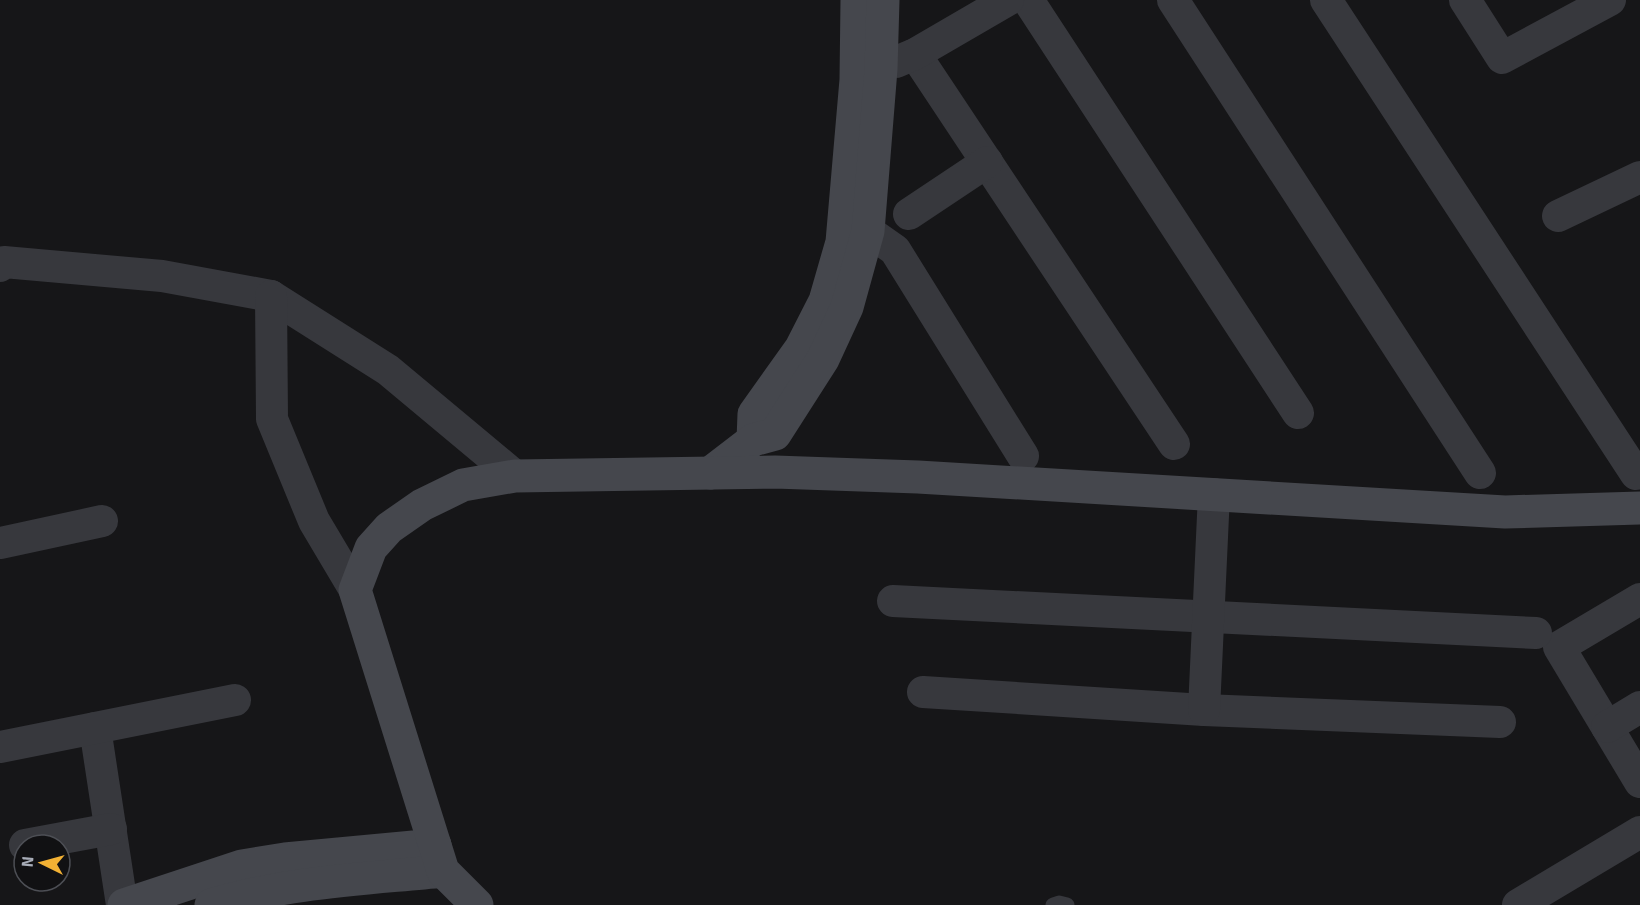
<svg xmlns="http://www.w3.org/2000/svg" width="1640" height="905" font-family="Signika,sans-serif">
<rect width="100%" height="100%" fill="#161618"/>
<g fill="none" stroke-linecap="round" stroke-linejoin="round">
<!-- lane -->
<polyline stroke="#37383d" stroke-width="15" points="1053,905 1059,903 1067,905"/>
<!-- street -->
<g stroke="#37383d" stroke-width="32">
<polyline points="1028,0 1298,413"/>
<polyline points="1173,0 1480,473"/>
<polyline points="1326,0 1636,474"/>
<polyline points="1465,0 1502,58 1610,0"/>
<polyline points="915,54 1174,444"/>
<polyline points="896,62 915,54 1008,0"/>
<polyline points="909,214 987,162"/>
<polyline points="1558,216 1640,177"/>
<polyline points="868,231 895,250 1023,456"/>
<polyline points="0,266 4,262 162,276 271,296 388,370 515,476"/>
<polyline points="271,296 272,419 314,521 355,590"/>
<polyline points="0,543 102,521"/>
<polyline points="1640,599 1559,647 1640,782"/>
<polyline points="893,601 1536,633"/>
<polyline points="923,692 1204,710 1500,722"/>
<polyline points="1204,710 1214,494"/>
<polyline points="1607,727 1640,707"/>
<polyline points="95,728 122,905"/>
<polyline points="0,747 235,700"/>
<polyline points="25,845 111,829"/>
<polyline points="1518,905 1640,832"/>
</g>
<!-- secondary -->
<g stroke="#45474d" stroke-width="33">
<polyline points="753,440 754,414 801,348 825,301 842,242 856,80 857,0"/>
<polyline points="710,473 753,440 775,434 823,359 847,307 868,231 881,69 883,0"/>
<polyline points="124,905 242,866 285,859 435,845"/>
<path d="M211,905C287,882 365,879 443,871"/>
<polyline points="477,905 443,871 355,590 371,548 389,528 422,505 463,485 515,476 775,472 918,477 1505,512 1640,508"/>
</g>
</g>
<!-- north arrow -->
<g transform="translate(42 863) rotate(275)"><circle r="28" fill="#111113" stroke="#4d4f55" stroke-width="1.5"/>
<path d="M0-4.5L10 22L0 15L-10 22Z" fill="#f2b134"/>
<text y="-9" font-size="16" font-weight="bold" text-anchor="middle" fill="#a8adb8">N</text>
</g>
</svg>
